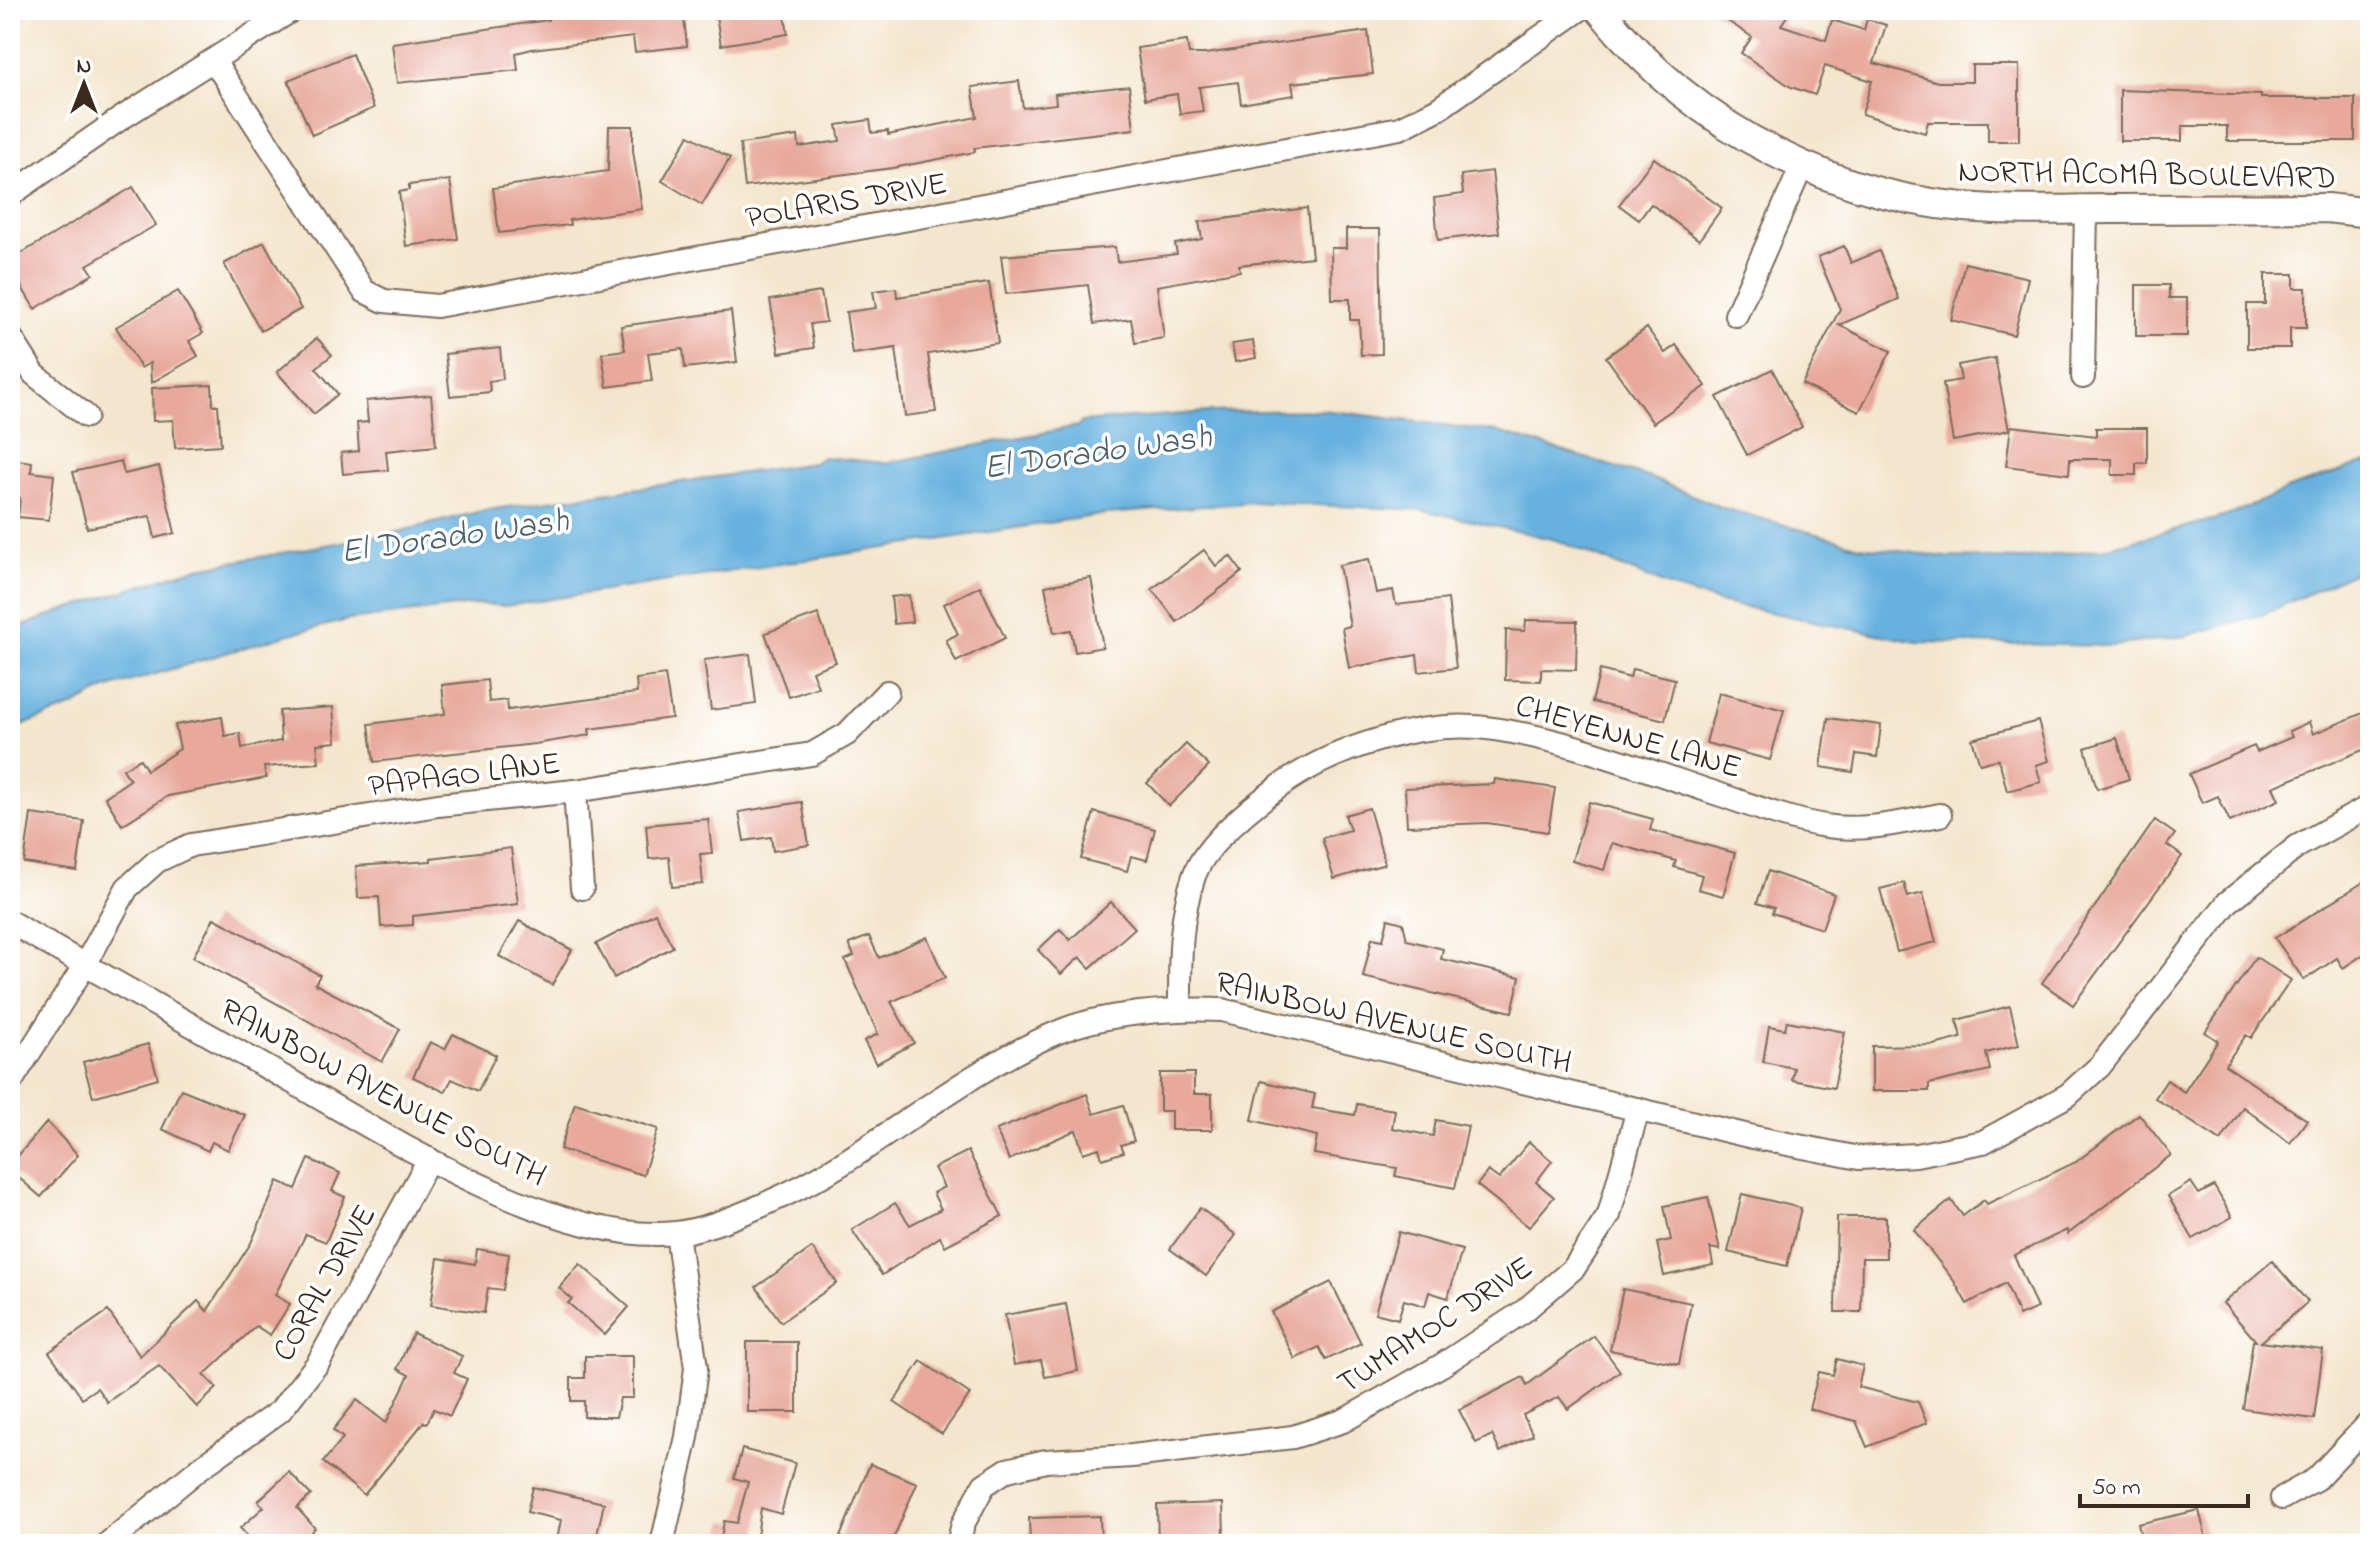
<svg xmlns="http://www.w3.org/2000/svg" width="2380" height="1554" font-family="'Indie Flower',sans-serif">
<rect width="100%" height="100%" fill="#fff"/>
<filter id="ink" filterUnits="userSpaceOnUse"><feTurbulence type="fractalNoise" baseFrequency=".0125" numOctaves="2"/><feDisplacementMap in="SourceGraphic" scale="16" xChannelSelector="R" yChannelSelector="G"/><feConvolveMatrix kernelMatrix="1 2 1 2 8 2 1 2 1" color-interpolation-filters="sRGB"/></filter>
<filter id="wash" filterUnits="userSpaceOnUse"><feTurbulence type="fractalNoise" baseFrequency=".006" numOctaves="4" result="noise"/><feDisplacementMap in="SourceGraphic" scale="32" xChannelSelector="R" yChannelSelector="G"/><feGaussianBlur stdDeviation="1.8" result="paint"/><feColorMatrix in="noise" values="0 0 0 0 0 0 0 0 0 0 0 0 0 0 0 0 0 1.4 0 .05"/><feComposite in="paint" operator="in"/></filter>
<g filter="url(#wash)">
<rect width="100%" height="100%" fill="#f4e6ce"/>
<!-- water -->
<polygon fill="#66b1df" stroke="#506e7e" stroke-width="2" points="1323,410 1499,432 1648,477 1723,508 1860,546 1946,557 2021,559 2101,549 2227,516 2289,489 2370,461 2370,565 2264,614 2185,636 2113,646 1917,642 1719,602 1676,589 1556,540 1423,510 1254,502 1107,514 505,606 480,604 348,620 290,634 105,689 74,706 10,730 10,631 64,610 193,569 397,532 486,510 813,463 823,457 886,463 1078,426 1082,422 1207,412"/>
<g id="blocks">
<!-- building -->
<g fill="#e8a99c">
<polygon points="557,10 683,10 687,46 635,52 633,37 532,49 516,53 518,70 397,83 392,43 548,20 547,11"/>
<polygon points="715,10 784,10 788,34 721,45"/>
<polygon points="1711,10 1791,10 1781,25 1826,40 1832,20 1864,30 1867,19 1886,25 1874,63 1938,82 1972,82 1972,65 2019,65 2019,141 1988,141 1988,122 1928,122 1925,133 1862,114 1872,81 1825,66 1815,95 1791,87 1741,53 1752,37"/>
<polygon points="1368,31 1373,74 1292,83 1294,95 1241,104 1238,82 1199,87 1203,111 1180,114 1177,94 1145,99 1137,48 1187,41 1189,54 1205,54"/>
<polygon points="352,54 374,108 312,135 288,80"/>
<polygon points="1019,81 1023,108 1056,104 1055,94 1129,86 1134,129 974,148 975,152 893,168 745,187 740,144 798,136 799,147 840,141 837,125 870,120 872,133 888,131 888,135 977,117 972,87"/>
<polygon points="2120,90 2261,95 2261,98 2355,98 2355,141 2227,141 2227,126 2182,126 2182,141 2120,141"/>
<polygon points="609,126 633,126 633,151 642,209 569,220 570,225 499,233 493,188 608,171"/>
<polygon points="689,135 730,158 702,205 662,181"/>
<polygon points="1654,158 1722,208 1699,240 1651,204 1639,220 1619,205"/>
<polygon points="1492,171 1499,233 1438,240 1434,198 1463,194 1461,175"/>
<polygon points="450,180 458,239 406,246 399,192 409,190 409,185"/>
<polygon points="133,187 156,225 87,265 93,274 35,309 10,268 10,260"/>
<polygon points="1307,208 1312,257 1239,265 1240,271 1157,286 1164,338 1135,343 1131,319 1094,324 1088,285 1006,294 1001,256 1115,247 1117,262 1177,254 1175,244 1202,239 1199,222"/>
<polygon points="1346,229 1380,229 1382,354 1361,355 1359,320 1350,320 1350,299 1332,299 1331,248 1346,248"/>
<polygon points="264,242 301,309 261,331 224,264"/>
<polygon points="1844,246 1851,263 1879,251 1899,299 1839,325 1891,351 1859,412 1802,384 1840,309 1818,257"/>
<polygon points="1965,263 2028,278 2014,335 1951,320"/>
<polygon points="2265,274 2294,274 2294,288 2306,288 2306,328 2290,328 2290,348 2247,348 2247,304 2265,304"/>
<polygon points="989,283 998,343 928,354 936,412 905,416 896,348 852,354 846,312 876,308 873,291 896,288 897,297"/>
<polygon points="2136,285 2169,285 2169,298 2187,298 2187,336 2136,336"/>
<polygon points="178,291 203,333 189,341 198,356 151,383 150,363 141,368 116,327"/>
<polygon points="821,292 826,322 810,324 814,348 779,353 770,300"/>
<polygon points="731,311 737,362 685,368 683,349 648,353 652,381 607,387 602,353 625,350 621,326"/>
<polygon points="1647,328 1665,353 1676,345 1706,386 1653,423 1606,357"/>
<polygon points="317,338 332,355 316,368 338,394 314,414 277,372"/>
<polygon points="1253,341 1256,358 1235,362 1232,344"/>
<polygon points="500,348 503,379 489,381 490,392 450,396 445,354"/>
<polygon points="1995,358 2009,430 1953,441 1943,383 1961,380 1958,365"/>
<polygon points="1772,369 1802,427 1747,455 1717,397"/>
<polygon points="212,385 213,405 218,405 221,445 175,448 173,420 153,421 152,388"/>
<polygon points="431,395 436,446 386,451 388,470 343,474 341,453 359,451 357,423 368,422 366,401"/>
<polygon points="2011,426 2096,436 2096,428 2147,428 2147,463 2136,463 2136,475 2112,475 2112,459 2070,459 2069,474 2006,466"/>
<polygon points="10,459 32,462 31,472 54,475 49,520 18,517 20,498 10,497"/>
<polygon points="121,461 124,474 159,466 175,533 155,538 150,516 87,528 73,472"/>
<polygon points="1204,550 1216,566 1230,556 1242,572 1177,622 1152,589"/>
<polygon points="1369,559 1376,593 1393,590 1396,605 1448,599 1456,668 1419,672 1417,655 1349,668 1342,628 1350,626 1339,565"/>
<polygon points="1091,578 1103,647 1075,652 1071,630 1054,633 1045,586"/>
<polygon points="980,586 1005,638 956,662 946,640 958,634 944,604"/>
<polygon points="909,595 912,622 894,624 891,597"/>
<polygon points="818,614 836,662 812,671 818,687 789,697 765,633"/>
<polygon points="1526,620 1577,621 1576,670 1541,669 1541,681 1505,680 1506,630 1525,631"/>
<polygon points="750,654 756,704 711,710 704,660"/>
<polygon points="1632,669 1675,679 1665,720 1592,702 1600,670 1630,678"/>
<polygon points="665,675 672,718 589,729 590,735 535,744 374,762 369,724 445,714 442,685 487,680 489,702 507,700 508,710 637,693 636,679"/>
<polygon points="1719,693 1784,710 1770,760 1706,743"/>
<polygon points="333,707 336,742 317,744 319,763 264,767 266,778 168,796 122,825 105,797 130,780 123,769 140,759 147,770 180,749 175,725 222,717 225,736 240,733 242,748 281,741 279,711"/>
<polygon points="2370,710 2370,747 2273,787 2279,800 2230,822 2218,796 2202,803 2189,774 2254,746 2257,752 2292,737 2289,731 2309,722 2313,734"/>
<polygon points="1828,718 1881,725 1877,757 1856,754 1853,772 1821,767"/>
<polygon points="2038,721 2049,761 2036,765 2041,782 2007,791 1999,759 1980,764 1972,739"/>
<polygon points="2117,738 2129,779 2097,789 2085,748"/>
<polygon points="1186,744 1209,766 1169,806 1147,783"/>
<polygon points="1495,779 1555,788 1548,832 1487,823 1407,826 1405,788 1494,784"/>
<polygon points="802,802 809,845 773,851 771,837 744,841 739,812"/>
<polygon points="1589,802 1653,819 1650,830 1735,853 1723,896 1698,889 1702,875 1674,867 1676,861 1612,843 1604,870 1572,861"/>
<polygon points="1369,808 1385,864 1334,879 1322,838 1350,830 1345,815"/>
<polygon points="1094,812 1155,829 1147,860 1131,856 1127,871 1081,859"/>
<polygon points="31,814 84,821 77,871 24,863"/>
<polygon points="708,819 712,853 700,854 703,884 672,887 669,857 649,859 646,825"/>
<polygon points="2155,820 2175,834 2167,845 2182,856 2073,1005 2042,983"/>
<polygon points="511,848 518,904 413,916 413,925 381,927 379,897 358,898 356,866 431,861 431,858"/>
<polygon points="1768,871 1834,894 1822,929 1772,913 1774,908 1757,903"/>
<polygon points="2370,878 2370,950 2343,968 2337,958 2304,980 2275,938"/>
<polygon points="1904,883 1908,897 1923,893 1936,942 1897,952 1880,889"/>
<polygon points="1111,902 1135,928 1090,968 1080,957 1061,974 1038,950 1060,929 1070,940"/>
<polygon points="655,913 673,947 614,978 596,944"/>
<polygon points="214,918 320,975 315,984 400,1029 382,1062 193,957"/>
<polygon points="1388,919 1403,923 1407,940 1443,949 1441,959 1520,977 1512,1012 1363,977 1372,938 1383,940"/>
<polygon points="519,921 572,950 552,985 499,956"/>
<polygon points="869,936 879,958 927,937 945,978 891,1002 914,1043 876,1064 864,1041 878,1034 845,960 854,956 849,944"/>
<polygon points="2256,957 2291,980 2251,1038 2246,1035 2225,1065 2307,1120 2290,1143 2243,1107 2221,1141 2155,1098 2167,1080 2184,1092 2218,1041 2205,1032"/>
<polygon points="2010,1006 2019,1045 1986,1053 1990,1070 1929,1084 1929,1091 1872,1091 1872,1046 1934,1045 1961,1038 1957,1020"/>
<polygon points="1787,1021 1845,1032 1834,1088 1792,1080 1794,1068 1763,1062 1769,1026 1785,1029"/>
<polygon points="453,1034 496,1055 478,1091 452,1079 445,1092 413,1077 430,1042 445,1049"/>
<polygon points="148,1044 158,1078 93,1097 83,1062"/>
<polygon points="1160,1073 1194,1073 1194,1094 1212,1094 1212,1130 1171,1130 1171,1111 1160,1111"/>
<polygon points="1261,1081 1315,1094 1312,1108 1355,1115 1357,1104 1395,1110 1392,1128 1433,1136 1436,1120 1468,1126 1455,1188 1395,1176 1397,1168 1314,1154 1317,1136 1252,1120"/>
<polygon points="181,1089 245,1115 228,1150 212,1142 208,1151 162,1129"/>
<polygon points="1087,1094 1094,1114 1123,1105 1134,1141 1121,1145 1124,1152 1102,1159 1099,1148 1083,1153 1076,1130 1009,1160 996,1130"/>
<polygon points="575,1103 658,1129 643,1175 560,1149"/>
<polygon points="2139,1114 2171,1155 2068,1234 2067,1230 2014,1255 2037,1308 2019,1316 2006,1283 1967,1304 1954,1281 1914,1230 1951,1200 1963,1216 1984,1200 1987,1204 2076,1162"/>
<polygon points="47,1122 78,1155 41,1197 10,1170 10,1165"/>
<polygon points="1529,1142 1552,1161 1536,1182 1554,1197 1529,1227 1477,1185 1488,1171 1499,1179"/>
<polygon points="968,1151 1002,1216 945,1246 940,1237 882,1275 852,1230 895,1203 910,1225 941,1209 933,1193 944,1187 934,1168"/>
<polygon points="309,1159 340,1173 332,1191 345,1197 326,1242 306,1234 275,1295 290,1304 270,1335 256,1326 204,1375 217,1388 197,1407 159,1366 107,1402 97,1388 82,1398 49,1352 108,1311 140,1356 198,1301 207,1311 251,1243 278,1181 296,1189"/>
<polygon points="2191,1182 2199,1194 2214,1186 2232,1217 2193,1239 2168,1196"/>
<polygon points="1742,1194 1801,1208 1787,1266 1728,1252"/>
<polygon points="1708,1197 1720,1250 1710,1248 1713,1265 1664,1276 1657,1243 1671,1240 1664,1206"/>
<polygon points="1200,1208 1236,1235 1206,1276 1170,1249"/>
<polygon points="1837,1217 1886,1217 1886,1258 1862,1258 1861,1312 1835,1312"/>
<polygon points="1399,1232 1462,1250 1448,1298 1429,1292 1425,1306 1404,1300 1398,1319 1375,1313"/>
<polygon points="812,1248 837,1283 781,1322 756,1287"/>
<polygon points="477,1249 509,1254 503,1290 488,1288 484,1313 431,1305 438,1258 475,1264"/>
<polygon points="2272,1261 2308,1302 2261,1342 2323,1350 2314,1419 2243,1409 2253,1341 2256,1341 2223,1303"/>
<polygon points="580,1264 629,1307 605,1335 568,1303 572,1299 559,1288"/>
<polygon points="1331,1282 1361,1343 1326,1360 1319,1347 1295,1359 1271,1312"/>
<polygon points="1623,1289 1691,1303 1679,1364 1610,1350"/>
<polygon points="1066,1304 1078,1371 1045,1377 1041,1360 1014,1365 1005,1315"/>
<polygon points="413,1333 462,1356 454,1373 467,1379 450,1416 434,1409 427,1423 424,1422 364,1495 323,1462 343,1438 333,1430 357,1400 386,1423 409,1375 397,1369"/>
<polygon points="1594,1336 1620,1371 1568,1409 1559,1397 1523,1415 1533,1435 1500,1452 1492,1435 1476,1443 1459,1410 1523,1377 1527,1385"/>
<rect x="747" y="1342" width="50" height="70"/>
<polygon points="585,1356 633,1356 633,1398 620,1398 616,1417 584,1417 584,1401 571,1401 571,1378 585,1378"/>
<polygon points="1837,1359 1863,1366 1858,1387 1918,1402 1927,1423 1867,1447 1856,1421 1809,1409 1819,1372 1833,1375"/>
<polygon points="921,1361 970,1394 942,1434 894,1402"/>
<polygon points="742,1449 795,1463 781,1514 761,1508 756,1544 720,1544 724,1521 737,1523 748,1482 734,1478"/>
<polygon points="870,1464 917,1483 891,1544 858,1544 840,1537"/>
<polygon points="289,1472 311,1495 297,1508 315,1528 299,1544 255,1544 240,1528 264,1507 258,1501"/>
<polygon points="533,1487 604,1503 595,1544 556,1544 561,1520 527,1512"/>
<polygon points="1223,1503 1224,1537 1192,1538 1193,1544 1158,1543 1157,1505"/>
<polygon points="2199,1510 2206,1538 2183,1544 2143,1544 2138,1524"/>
<polygon points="1100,1516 1101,1544 1030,1544 1029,1518"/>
</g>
</g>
</g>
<g filter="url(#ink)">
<use href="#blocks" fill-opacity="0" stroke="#7c6c5c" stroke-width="2"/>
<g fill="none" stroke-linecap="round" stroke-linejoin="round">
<defs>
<g id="minor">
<polyline points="214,61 364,291 384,301 437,306 1400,128 1438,109 1579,10"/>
<polyline points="10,195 120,119 292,10"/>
<polyline points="1736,315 1802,166"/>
<polyline points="10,336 34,374 86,416"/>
<polyline points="2083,377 2086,209"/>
<polyline points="575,791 582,888"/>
<path d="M10,922C100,974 190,1024 280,1075C384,1134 555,1246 676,1233C721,1228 804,1188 843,1163C912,1119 981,1065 1056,1033C1101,1013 1174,1008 1222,1010L1753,1137L1859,1158L1916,1155L1983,1142L2068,1095L2100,1066L2228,902L2298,846L2370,806"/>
<path d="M1180,1009C1180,965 1179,919 1194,876C1205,844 1249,809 1276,789C1331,748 1424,718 1494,729C1569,740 1643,769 1715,793C1751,805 1788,820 1826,826C1863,832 1903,822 1940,815"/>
<polyline points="10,1083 85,965 127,888 157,861 191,845 438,805 575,791 812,754 847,734 887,692"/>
<polyline points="2282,1498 2316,1479 2370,1422"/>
<polyline points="107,1544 200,1468 280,1411 318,1363 429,1159"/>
<polyline points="662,1544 687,1437 696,1368 677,1233"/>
<polyline points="958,1544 963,1524 984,1485 1007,1470 1046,1461 1132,1456 1293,1437 1343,1421 1442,1365 1524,1311 1574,1268 1609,1215 1638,1109"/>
</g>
<path id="major" d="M1600,10C1696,130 1839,203 1993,209C2033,211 2074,209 2114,209C2185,208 2256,208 2327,208L2370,213"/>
</defs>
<!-- minor casing -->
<use href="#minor" stroke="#7c6c5c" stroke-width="26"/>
<!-- major casing -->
<use href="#major" stroke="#7c6c5c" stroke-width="32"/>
<!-- minor -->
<use href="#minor" stroke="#fff" stroke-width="22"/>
<!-- major -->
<use href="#major" stroke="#fff" stroke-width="28"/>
</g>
</g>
<g text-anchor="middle" stroke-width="7" stroke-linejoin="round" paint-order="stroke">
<!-- street labels -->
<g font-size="32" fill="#3b2a1e" stroke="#fff">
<text transform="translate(2147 173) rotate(1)" y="11">NORTH ACOMA BOULEVARD</text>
<text transform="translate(846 199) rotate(-10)" y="11">POLARIS DRIVE</text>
<text transform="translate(1629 735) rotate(16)" y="11">CHEYENNE LANE</text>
<text transform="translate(464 773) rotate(-7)" y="11">PAPAGO LANE</text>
<text transform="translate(1394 1021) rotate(13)" y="11">RAINBOW AVENUE SOUTH</text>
<text transform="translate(384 1091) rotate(28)" y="11">RAINBOW AVENUE SOUTH</text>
<text transform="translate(323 1282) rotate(-60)" y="11">CORAL DRIVE</text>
<text transform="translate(1434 1324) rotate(-33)" y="11">TUMAMOC DRIVE</text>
</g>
<!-- water labels -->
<g font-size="34" font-style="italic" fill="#4c606b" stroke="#fff">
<text transform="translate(1097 450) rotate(-8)" y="12">El Dorado Wash</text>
<text transform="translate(454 534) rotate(-8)" y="12">El Dorado Wash</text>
</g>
</g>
<!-- margin -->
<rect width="2380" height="1554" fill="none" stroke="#fff" stroke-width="40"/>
<!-- north arrow -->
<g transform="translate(84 84)" stroke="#ffffff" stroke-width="6" paint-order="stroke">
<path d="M0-6L14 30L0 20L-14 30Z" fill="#3b2a1e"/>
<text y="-12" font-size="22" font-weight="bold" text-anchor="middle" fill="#3b2a1e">N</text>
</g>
<!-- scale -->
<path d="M2080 1494v12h168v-12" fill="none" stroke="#3b2a1e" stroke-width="4"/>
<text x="2092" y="1494" font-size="24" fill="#3b2a1e" stroke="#ffffff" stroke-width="6" paint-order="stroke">50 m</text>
</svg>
